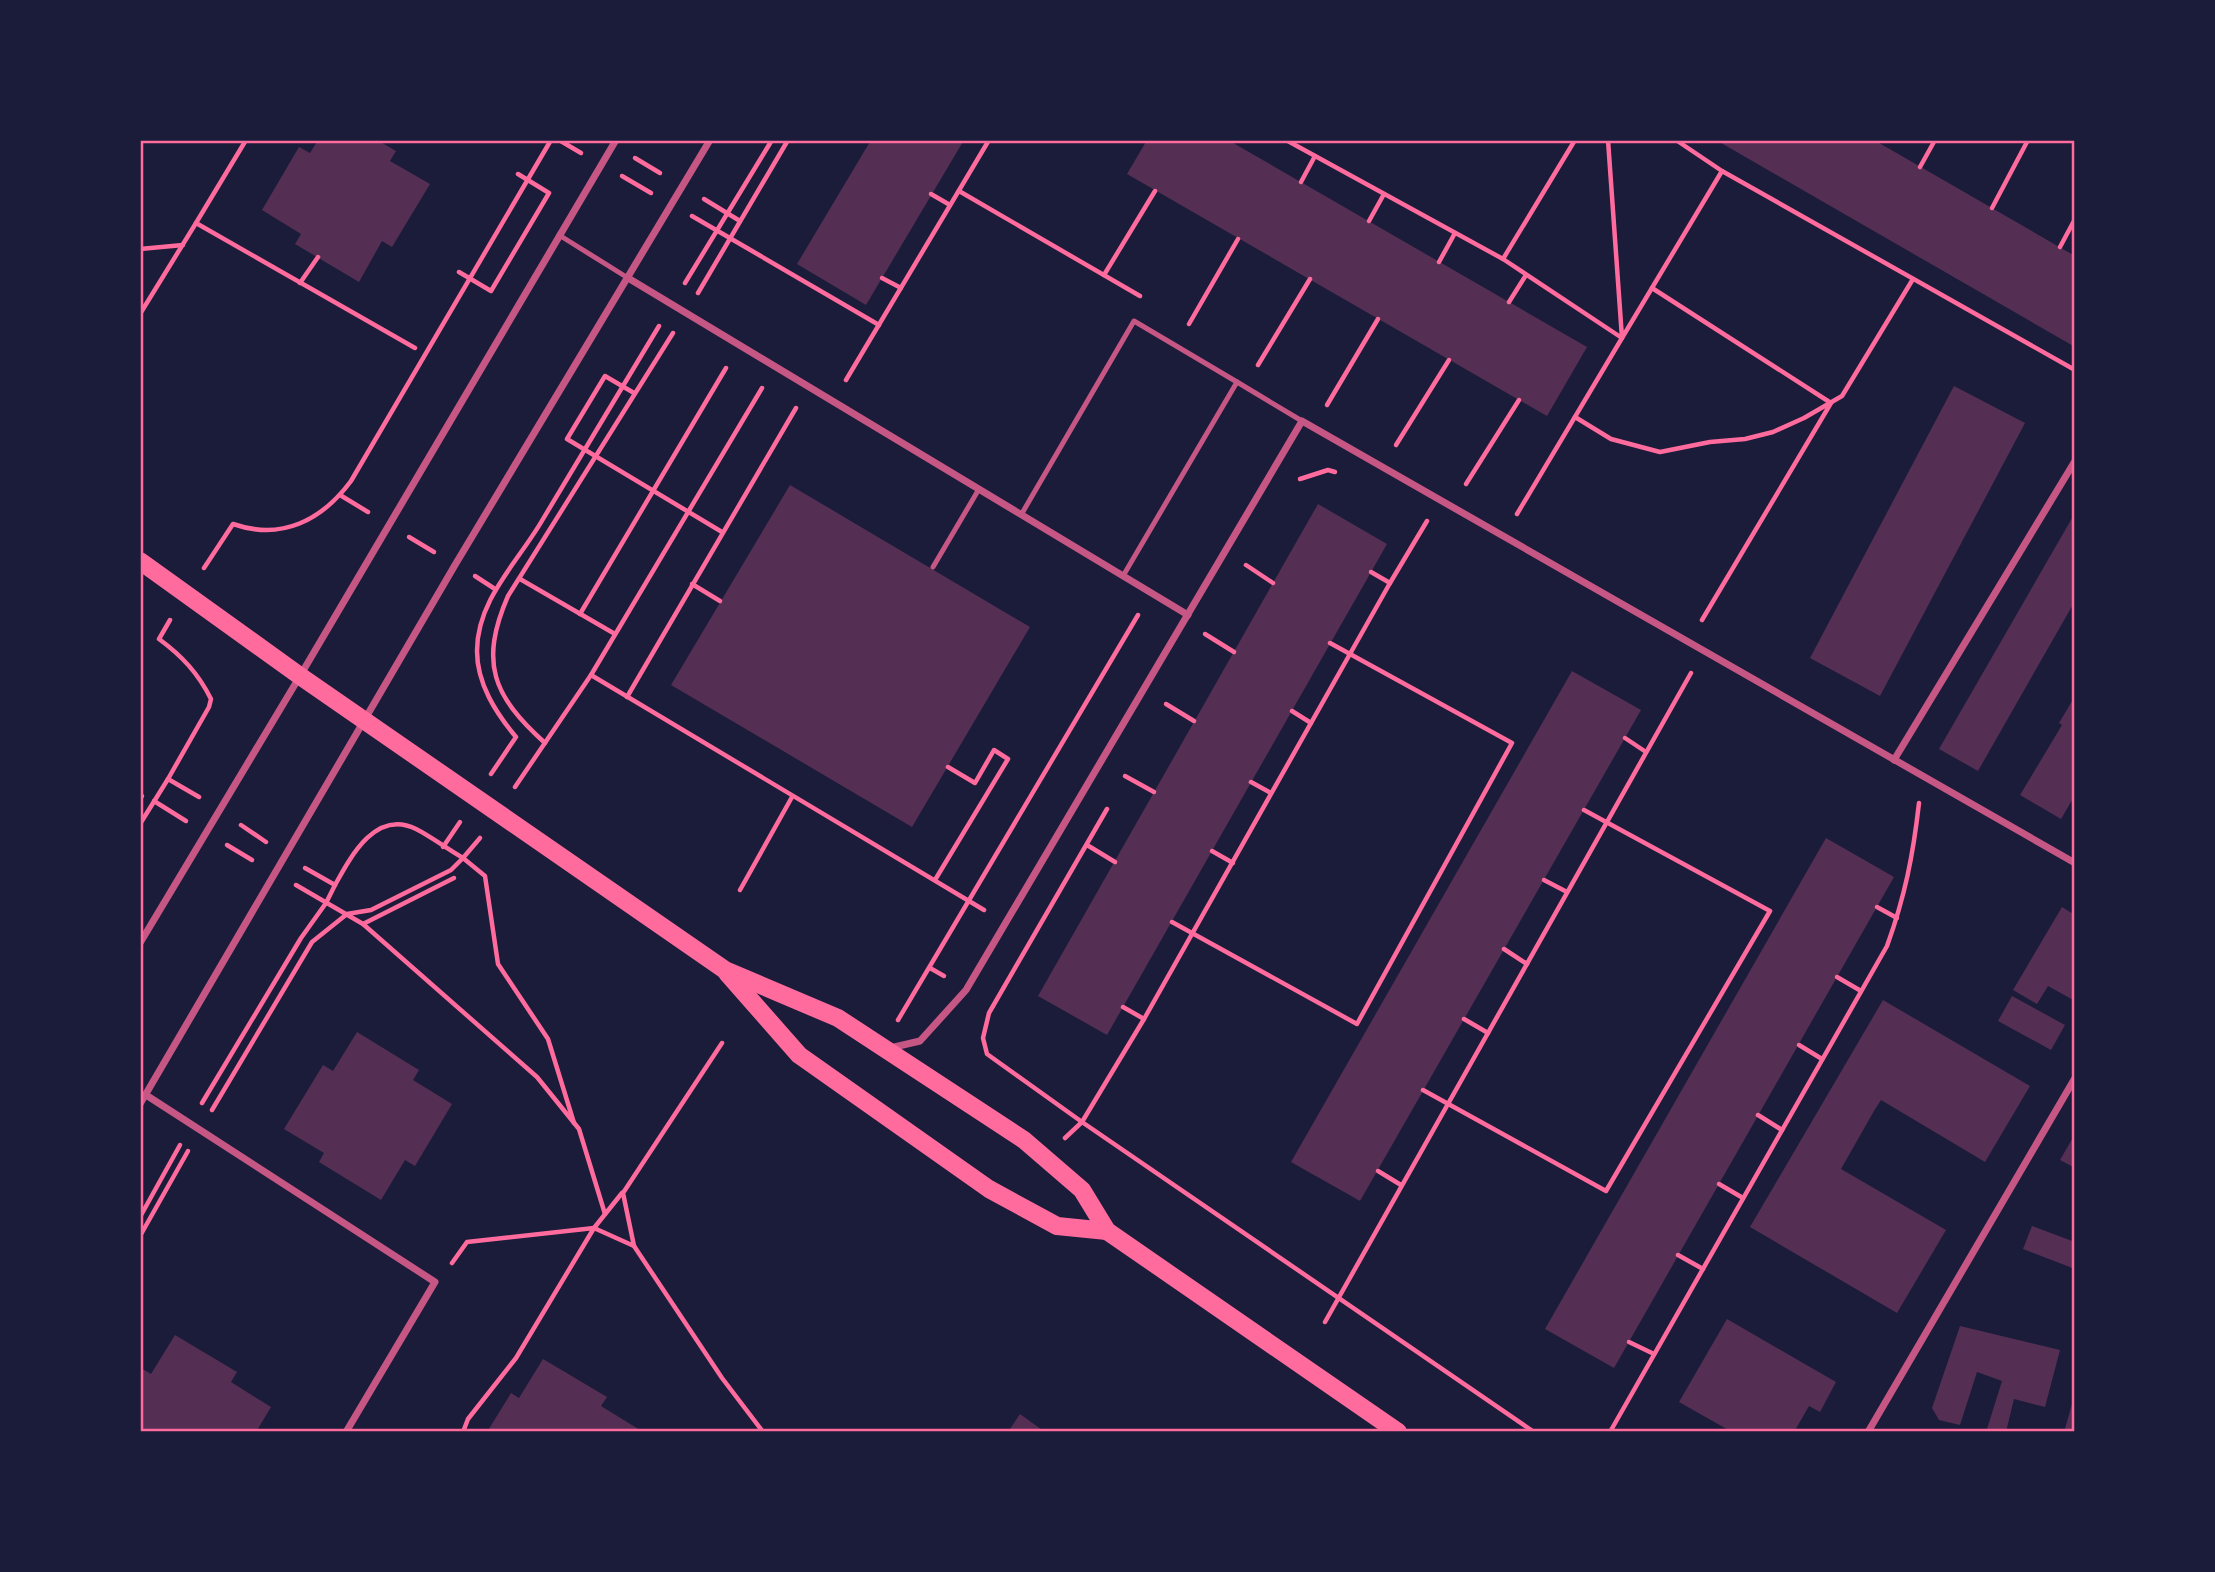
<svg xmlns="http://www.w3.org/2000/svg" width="2215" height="1572" font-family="'Public Sans',sans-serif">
<rect width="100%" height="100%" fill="#1b1b3a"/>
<!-- building -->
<g fill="#542f53">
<polygon points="318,140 377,140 396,151 390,161 430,184 392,247 382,241 359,282 295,244 301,234 262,210 299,147 310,153"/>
<polygon points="871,140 964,140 866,305 797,264"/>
<polygon points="1147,140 1228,140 1587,347 1547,416 1127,174"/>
<polygon points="1716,140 1874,140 2075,256 2075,347"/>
<polygon points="1954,386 2025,423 1880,696 1810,658"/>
<polygon points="790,485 1030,627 912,827 671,685"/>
<polygon points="1318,504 1387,544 1107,1035 1038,996"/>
<polygon points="2075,513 2075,601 1978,771 1939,749"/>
<polygon points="1572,671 1641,710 1360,1201 1291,1162"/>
<polygon points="2075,696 2075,795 2061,819 2020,795 2062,725 2059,723"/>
<polygon points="1826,838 1894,877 1614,1368 1545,1329"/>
<polygon points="2062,907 2075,915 2075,1001 2048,986 2037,1004 2013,990"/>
<polygon points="2012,996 2065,1025 2051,1050 1998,1021"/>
<polygon points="1883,1000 2030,1086 1985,1162 1881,1100 1874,1111 1841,1169 1946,1230 1897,1313 1750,1227"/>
<polygon points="357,1032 419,1070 413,1080 452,1104 415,1166 405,1160 381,1200 319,1162 324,1153 284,1129 323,1065 333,1071"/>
<polygon points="2075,1134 2075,1168 2060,1160"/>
<polygon points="2032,1226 2075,1242 2075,1269 2023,1249"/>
<polygon points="1727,1319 1836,1382 1820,1412 1809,1406 1794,1432 1732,1432 1679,1402"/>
<polygon points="1960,1326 2060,1350 2045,1407 2014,1399 2006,1432 1986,1432 2002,1381 1977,1372 1960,1425 1939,1420 1932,1408"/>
<polygon points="175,1335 237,1372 231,1382 271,1407 256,1432 140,1432 140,1371 141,1368 151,1374"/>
<polygon points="543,1359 607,1397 601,1406 640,1430 638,1432 487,1432 511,1393 519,1398"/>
<polygon points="2074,1397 2075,1432 2064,1432"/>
<polygon points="1020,1414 1045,1432 1008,1432"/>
</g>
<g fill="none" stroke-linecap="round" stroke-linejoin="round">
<!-- path -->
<g stroke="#ff6b9d" stroke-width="4.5">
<polyline points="246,140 196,223 415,348"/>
<polyline points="559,140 581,153"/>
<polyline points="1286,140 1503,259 1575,140"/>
<polyline points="1608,140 1622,338 1722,171"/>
<polyline points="1676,140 1722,171 2075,370"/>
<polyline points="635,158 660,173"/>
<polyline points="1920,167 1935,140"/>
<polyline points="622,176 651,193"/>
<polyline points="1301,182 1315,156"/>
<polyline points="959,191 1140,296"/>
<polyline points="931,194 950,205"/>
<polyline points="704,199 740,221"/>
<polyline points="1992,208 2028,140"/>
<polyline points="692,216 879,325"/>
<polyline points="1369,221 1384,194"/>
<polyline points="2060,247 2075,219"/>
<polyline points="140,249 183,245"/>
<polyline points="1503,259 1622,338 1517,514"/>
<polyline points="1439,262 1455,233"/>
<polyline points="459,272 491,291 549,193 518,174"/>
<polyline points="1104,275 1155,191"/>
<polyline points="882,278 901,288"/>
<polyline points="300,283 318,257"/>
<polyline points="685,283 772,140"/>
<polyline points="1652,288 1831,403 1702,620"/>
<polyline points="698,293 788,140"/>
<polyline points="1509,302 1526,275"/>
<polyline points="140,314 196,223"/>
<polyline points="1189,324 1238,239"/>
<polyline points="1258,365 1310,279"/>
<polyline points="846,380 989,140"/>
<polyline points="762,388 591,675 984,910"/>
<polyline points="634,393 605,376 567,439 722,532"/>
<polyline points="1327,405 1378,319"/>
<polyline points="1575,417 1611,439 1660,452 1710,442 1745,439 1773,432 1804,418 1842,396 1913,279"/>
<polyline points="1396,445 1449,360"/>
<polyline points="1300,479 1328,470 1335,472"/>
<polyline points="1466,484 1519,400"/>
<polyline points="340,495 368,512"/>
<polyline points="409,537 434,552"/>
<polyline points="1246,565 1273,583"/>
<path d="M204,568L233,524C282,541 322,520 351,481L551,140"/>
<polyline points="1371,572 1390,583"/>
<polyline points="475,576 495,589"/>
<polyline points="520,579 615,634"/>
<polyline points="692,584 720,601"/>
<polyline points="580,614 726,368"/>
<path d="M170,620L159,639C182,656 198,673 211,699L209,707L168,779L199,797"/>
<polyline points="1205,634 1234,652"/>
<polyline points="627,697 796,408"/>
<polyline points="1166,704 1194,721"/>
<polyline points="1292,711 1311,723"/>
<polyline points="1625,738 1646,752"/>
<path d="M545,743C493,696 479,663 508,596L673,333"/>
<path d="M491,774L516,737C496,713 477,684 477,651C477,599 519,561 543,519C582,455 620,390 659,326"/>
<polyline points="1125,776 1154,792"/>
<polyline points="1251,782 1271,793"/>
<polyline points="515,787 591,675"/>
<polyline points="140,794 142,796 140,799"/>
<polyline points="154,801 186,821"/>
<polyline points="1107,809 989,1013 983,1038 987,1054 1082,1122 1534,1432"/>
<polyline points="140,824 168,779"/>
<polyline points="241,825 266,842"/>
<polyline points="227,845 252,860"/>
<polyline points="1087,845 1115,862"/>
<polyline points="443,847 460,822"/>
<polyline points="1212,851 1233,863"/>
<path d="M305,868L335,885C351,856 376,809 416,829C432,837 447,849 463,858L480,838"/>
<polyline points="935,880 1008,759 994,750 975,783 948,767"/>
<polyline points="1544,880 1567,892"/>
<polyline points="296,885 363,924 537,1077 579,1129 605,1214"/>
<polyline points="740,890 792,797"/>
<polyline points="1877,907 1897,918"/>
<polyline points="1172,922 1357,1024 1512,743 1330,643"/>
<polyline points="363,924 454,878"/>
<polyline points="1504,949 1527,964"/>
<polyline points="930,968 944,976"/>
<polyline points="1837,977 1861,991"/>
<polyline points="1123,1007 1144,1019"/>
<polyline points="1464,1019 1488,1033"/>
<polyline points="898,1020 1138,615"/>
<polyline points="722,1043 623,1193 634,1246 722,1378 763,1432"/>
<polyline points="1799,1045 1822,1059"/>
<polyline points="1423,1090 1606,1191 1770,911 1584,810"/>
<polyline points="202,1103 301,938 326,903 335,885"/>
<polyline points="212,1110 312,942 347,914 371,910 451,870 463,858 485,876 498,964 548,1039 574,1123"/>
<polyline points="1758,1115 1782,1130"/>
<polyline points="1065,1138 1082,1122 1144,1019 1390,583 1427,521"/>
<polyline points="1378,1171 1401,1185"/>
<polyline points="1719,1184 1743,1198"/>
<polyline points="140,1217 180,1145"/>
<polyline points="140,1236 188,1151"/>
<polyline points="1678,1255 1703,1269"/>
<polyline points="452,1263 467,1242 594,1228 634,1246"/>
<polyline points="1325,1322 1691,673"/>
<polyline points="1629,1342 1654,1354"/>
<polyline points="463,1432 468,1419 516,1358 594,1228 622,1193"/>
<path d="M1610,1432L1887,946C1905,896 1913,856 1919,803"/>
</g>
<!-- service -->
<g stroke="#c65784" stroke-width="5">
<polyline points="559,235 628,278"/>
<polyline points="1237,382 1302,421"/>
<polyline points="1021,515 1134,321 1237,382 1123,576"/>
<polyline points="933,567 979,489"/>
</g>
<!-- minor -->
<g stroke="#c65784" stroke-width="7">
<polyline points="628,278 1188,615"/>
<polyline points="1894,760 2075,461"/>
<polyline points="140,943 300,676 616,140"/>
<polyline points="890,1048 920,1041 966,990 1302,421 2075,863"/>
<polyline points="146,1095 435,1282 346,1432"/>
<polyline points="140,1104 455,565 710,140"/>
<polyline points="1868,1432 2075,1078"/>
</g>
<!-- primary -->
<g stroke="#ff6b9d" stroke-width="18">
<polyline points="140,561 300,676 725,970 838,1018 1024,1140 1082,1190 1107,1231 1398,1432"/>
<polyline points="727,973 799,1055 989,1189 1057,1226 1107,1231"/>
</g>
</g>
<!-- border -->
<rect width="2215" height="1572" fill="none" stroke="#1b1b3a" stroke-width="284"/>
<rect x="142" y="142" width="1931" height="1288" fill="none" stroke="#ff6b9d" stroke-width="2.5"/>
</svg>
